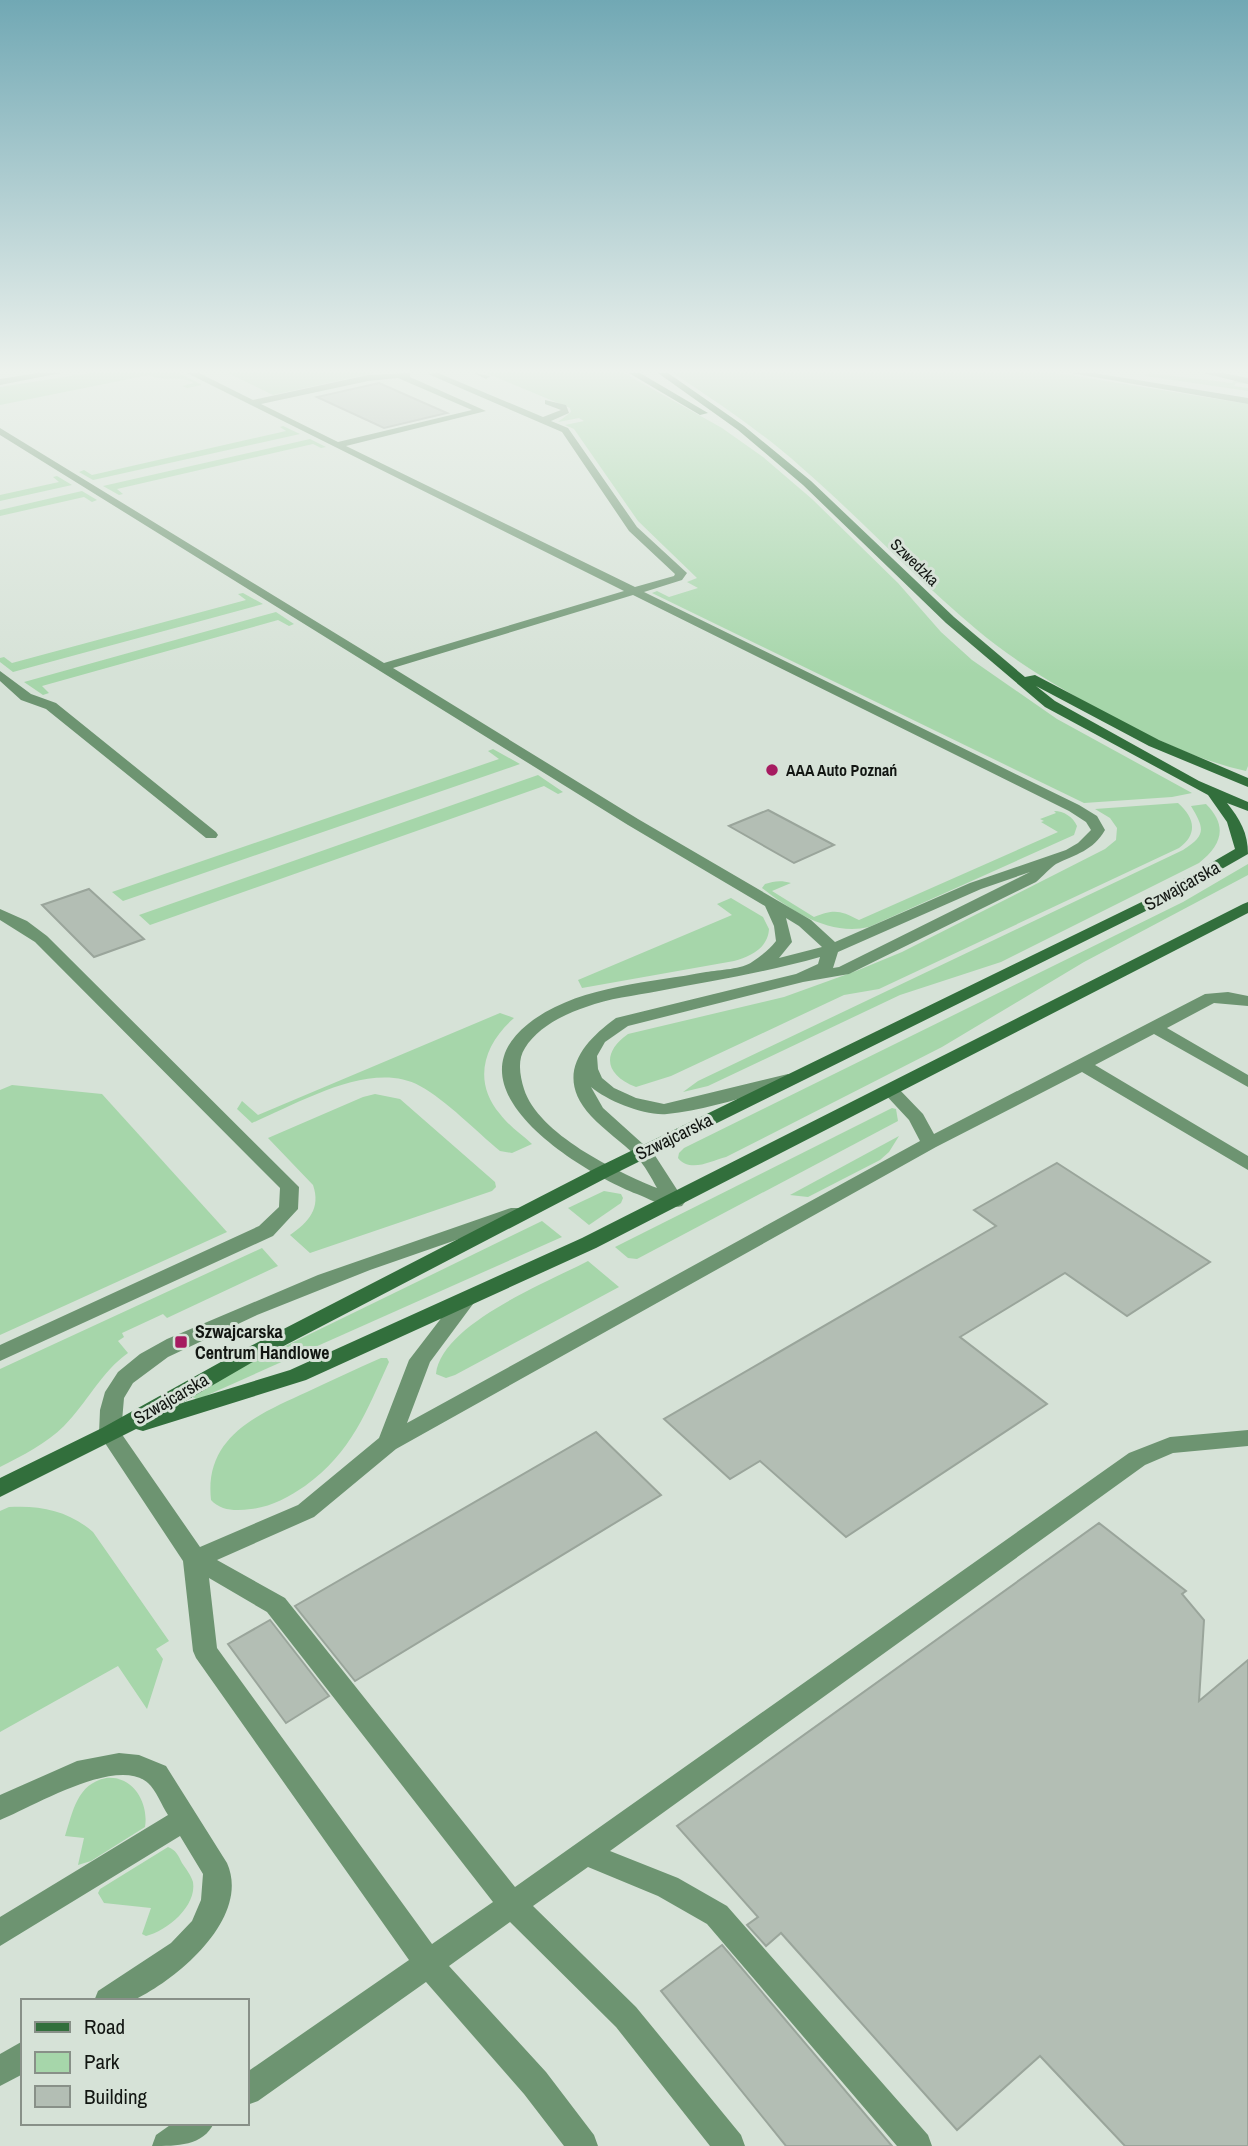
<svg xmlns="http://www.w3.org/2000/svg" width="1248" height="2146" font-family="'Archivo Narrow',sans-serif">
<rect width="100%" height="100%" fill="#d6e2d7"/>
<!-- green -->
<g fill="#a6d6aa">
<path d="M90,373H179L202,385L187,388L182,386L194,383C178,374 164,383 149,375L0,405V387Z"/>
<polygon points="228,373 374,373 273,395"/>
<polygon points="486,373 624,373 722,428 763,457 812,499 898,583 941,632 972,660 1057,719 1192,793 1172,797 1084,803 652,593 657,591 669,597 698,588 687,582 697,578 638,521 574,429 565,425 584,421 579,418 558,422 571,412 570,408"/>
<path d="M673,373H1057L1248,404V766L1246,771C1201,761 1159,741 1119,720C1068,693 1020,666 976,629C915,578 861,519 801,467C762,432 717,402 673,373Z"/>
<polygon points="1149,373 1232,383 1235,380 1248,384 1236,383 1234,386 1248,388 1248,391 1145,376"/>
<polygon points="283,426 300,434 93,480 79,472 84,470 92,475 286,431 280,427"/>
<polygon points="310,439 326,447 321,448 313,444 117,489 123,494 119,495 103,486"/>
<polygon points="57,476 72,485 0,501 0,495 59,482 53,477"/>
<polygon points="82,491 97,500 92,502 84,497 0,516 0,510"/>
<polygon points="243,593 263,604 13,672 0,662 0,658 4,657 12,663 246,600 238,594"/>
<polygon points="276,612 294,624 289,626 278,620 42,686 49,693 43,695 24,682"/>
<polygon points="493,749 520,764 123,901 112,892 499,759 488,751"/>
<polygon points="538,775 563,792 558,794 544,786 150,925 139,915"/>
<path d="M1178,803C1195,818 1198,834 1179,848L879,989L844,995L671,1076L636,1087C605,1075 601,1053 628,1034L784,997L856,971L902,952L1105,849L1116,840L1117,828L1110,818L1095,809Z"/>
<path d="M1206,804C1228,826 1222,845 1199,863L1001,962L900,995L708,1086L683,1092L698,1081L1183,850C1207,835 1204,828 1191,806Z"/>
<path d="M1054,811C1064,811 1073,817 1077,826L1074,835L869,927C830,936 793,912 762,888L765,884C774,881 781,880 791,883L772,891L814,917C834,909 840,910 859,920L1058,832L1041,822L1044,821L1040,819L1056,813Z"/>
<path d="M1248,864V875L1084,962L942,1047L726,1157C711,1161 690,1173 678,1158L679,1153L684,1148L1183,902Z"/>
<path d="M731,898L763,917L769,929C768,948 751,956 734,961L582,988L578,980L732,915L717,904Z"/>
<path d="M500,1013L514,1018C484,1044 472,1081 500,1114C509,1126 521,1134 532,1144L512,1153L500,1151C477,1132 446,1100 420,1086C371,1059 298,1104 252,1123L237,1109L242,1101L258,1115Z"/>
<polygon points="12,1085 102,1094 227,1232 0,1335 0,1090"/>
<path d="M375,1094L400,1099L495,1182L496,1187L492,1191L310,1253L290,1235C309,1222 321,1208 313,1185L268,1138L363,1097Z"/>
<polygon points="892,1108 896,1109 898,1121 637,1259 628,1258 615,1247"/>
<polygon points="899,1136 889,1152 880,1160 808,1197 790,1195"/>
<polygon points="604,1191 621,1194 623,1198 621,1203 589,1225 568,1208"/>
<polygon points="542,1221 562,1237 201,1398 196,1399 191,1396 195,1390"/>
<path d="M262,1248L278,1266L167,1318L163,1314L122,1333L124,1337L118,1341L128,1353C101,1372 87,1403 64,1426C47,1443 22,1456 0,1467V1369Z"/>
<path d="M588,1261L619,1287L455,1375L446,1378L436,1374C441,1324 548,1282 588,1261Z"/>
<path d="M381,1358H387L389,1362C366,1412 352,1452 305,1486C289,1497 271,1507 251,1509C236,1511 221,1511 211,1500C204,1436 259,1414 307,1392C332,1380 356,1369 381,1358Z"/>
<path d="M9,1507C41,1505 69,1511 93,1532L169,1641L156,1649L163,1659L147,1709L118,1666L0,1732V1511Z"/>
<path d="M106,1778C133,1775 149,1803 145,1827L91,1861L78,1865L84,1838L65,1836C73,1811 77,1784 106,1778Z"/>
<path d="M168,1847C176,1850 178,1855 182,1863C186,1869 191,1875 193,1882C197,1906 167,1931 146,1936L142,1934L151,1908L104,1903L98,1893L100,1889Z"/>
</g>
<!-- building -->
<g fill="#b3beb4" stroke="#9aa59b" stroke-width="2">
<polygon points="379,383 397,391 447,413 384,428 317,397"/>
<polygon points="768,810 834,845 794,863 729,826"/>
<polygon points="89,889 144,939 94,957 42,905"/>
<polygon points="1057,1163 1210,1262 1127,1316 1065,1273 960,1337 1047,1404 846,1537 760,1461 730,1479 664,1419 996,1226 974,1210"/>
<polygon points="596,1432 661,1495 355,1681 295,1606"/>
<polygon points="1099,1523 1186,1591 1182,1594 1204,1620 1199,1701 1248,1660 1248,2146 1125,2146 1040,2056 957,2130 781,1933 766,1946 747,1925 758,1917 677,1826"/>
<polygon points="270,1620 329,1696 286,1723 228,1644"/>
<polygon points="722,1945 783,2017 892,2146 786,2146 661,1991"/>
</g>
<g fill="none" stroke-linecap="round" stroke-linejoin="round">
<!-- lane -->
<g fill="#6d9471" fill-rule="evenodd">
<path d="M187,373H199L253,400L368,375L410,373V377L486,411L346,446L635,587L674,576L675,574L629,531L562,432L428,374L438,373L543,417L561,410L545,404V400L566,405L569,413L551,421L568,428L637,527L687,573L682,580L644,592L1079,805L1097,816L1105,830C1093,851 1076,854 1056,864C1051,867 1042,877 1036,882L849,974L803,982L628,1026L605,1042L597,1056L598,1069L602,1078L614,1088L636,1098L664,1104L788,1074L797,1079L794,1083C753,1094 709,1110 667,1114C644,1116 608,1101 591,1087L603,1108L654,1154L685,1202L682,1206C667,1210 650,1199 637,1194C582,1172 445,1090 528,1024C575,986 649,983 706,972C719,970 743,969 752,962C761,956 769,950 776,941L774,926L765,906L628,825L0,435V428L384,663L624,591ZM398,378L472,410L338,442L261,404L368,381ZM633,595L1069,811L1086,822L1091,830L1078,843L1066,850L970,883L835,942L811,920L638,819L393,668ZM1030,872L839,967L833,968L838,952L981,889ZM786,918L799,926L822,947L779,958L792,942ZM820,957L818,964L796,974L616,1018C580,1044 555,1077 591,1116C605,1131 622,1142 636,1156C645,1166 651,1177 657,1188C617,1172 538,1134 524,1089C520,1076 517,1060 525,1048C537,1028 564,1014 586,1007C609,998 634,996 659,991C712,981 767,972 820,957Z"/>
<polygon points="474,373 490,376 486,379"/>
<polygon points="0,671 31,694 56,703 216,832 218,835 216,838 206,838 46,709 21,700 0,681"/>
<polygon points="0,909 27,921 47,936 299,1187 298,1209 273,1236 0,1361 0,1345 259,1226 279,1207 280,1188 35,942 0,920"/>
<path d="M1228,992L1248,996V1006L1214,1003L1167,1028L1248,1075V1087L1154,1034L1095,1065L1248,1156V1170L1082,1072L936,1147L396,1449L314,1517L217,1560L285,1598L515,1887L1129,1453L1170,1437L1248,1430V1446L1173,1453L1145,1465L610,1851L678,1878L727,1906L928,2135L932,2146H897L707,1924L658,1896L588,1867L533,1906L636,2007L741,2135L745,2146H710L616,2027L510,1922L449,1966L546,2072L594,2135L598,2146H564L524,2094L426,1982L258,2101L247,2105V2072L409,1960L196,1658L193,1651L183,1561L99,1434L100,1410L105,1392L118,1372L140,1354L167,1339L318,1275L511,1208H525L528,1212L525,1216L370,1270L257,1315L168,1357L133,1383L124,1398L121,1433L200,1547L298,1505L379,1438L409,1360L459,1295H473L476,1300L430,1362L407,1423L920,1141L909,1120L882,1091L885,1087H897L923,1114L934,1134L1205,994ZM209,1578L267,1612L493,1902L432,1944L217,1648Z"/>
<path d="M119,1753L139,1755L166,1766L227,1863C251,1917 179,1978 136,1999C126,2004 106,2001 94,2001L98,1991L171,1943L192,1921L201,1900L203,1874L180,1836L0,1946V1917L168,1815C162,1806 156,1790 148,1783C117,1755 31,1808 0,1820V1795L77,1761Z"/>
<polygon points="23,2041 23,2074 0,2086 0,2054"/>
<path d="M173,2123H214C203,2146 177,2146 152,2146L156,2135Z"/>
</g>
<!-- street -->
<g fill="#6d9471" fill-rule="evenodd">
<polygon points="38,373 61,373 0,385 0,379"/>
<polygon points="1071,373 1094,373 1248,398 1248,404"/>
<polygon points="1203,373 1223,373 1248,378 1248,384"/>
</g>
<!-- secondary -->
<g fill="#326f3c" fill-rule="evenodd">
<polygon points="629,373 640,373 708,413 700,415"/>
<path d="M658,373H668L744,426L811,481L954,617L1025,677L1035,675L1159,740L1248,778V787L1149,746L1036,686L1055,701L1199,781L1248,802V811L1227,803C1240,819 1248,833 1248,854L1164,902L610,1176L251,1363L182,1403L290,1370L582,1238L1243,904L1248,902V913L596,1248L306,1380L143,1431L136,1429L0,1497V1478L102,1428L237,1353L596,1168L1154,896L1235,849L1227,822L1208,795L1045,707L946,623L803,485L738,430Z"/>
</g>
</g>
<!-- sky -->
<linearGradient id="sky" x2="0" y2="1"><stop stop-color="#71a8b4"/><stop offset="0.55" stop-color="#edf2ed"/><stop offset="1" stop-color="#edf2ed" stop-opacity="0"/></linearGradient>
<rect width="1248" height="674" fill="url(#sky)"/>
<!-- markers -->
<g fill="#a61b60" stroke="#d6e2d7" stroke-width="2.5">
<circle cx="772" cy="770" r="7"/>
<rect x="174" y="1335" width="14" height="14" rx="3.5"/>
</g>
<g text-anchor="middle" stroke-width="6" stroke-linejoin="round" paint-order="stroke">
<!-- far-street labels -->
<g font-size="16" fill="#121612" stroke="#d6e2d7">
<text transform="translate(915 562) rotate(44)" y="6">Szwedzka</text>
</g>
<!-- far-poi labels -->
<g font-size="16" font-weight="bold" fill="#121612" stroke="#d6e2d7" text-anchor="start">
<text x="786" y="776">AAA Auto Poznań</text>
</g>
<!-- street labels -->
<g font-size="18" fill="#121612" stroke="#d6e2d7">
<text transform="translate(1182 886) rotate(-29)" y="6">Szwajcarska</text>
<text transform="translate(674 1137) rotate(-26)" y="6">Szwajcarska</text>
<text transform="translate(171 1399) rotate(-30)" y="6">Szwajcarska</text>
</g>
<!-- poi labels -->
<g font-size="18" font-weight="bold" fill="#121612" stroke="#d6e2d7" text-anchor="start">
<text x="195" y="1338">Szwajcarska<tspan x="195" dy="21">Centrum Handlowe</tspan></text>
</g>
</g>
<!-- legend -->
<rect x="21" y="1999" width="228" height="126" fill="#d6e2d7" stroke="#889088" stroke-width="2"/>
<rect x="35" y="2022" width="35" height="10" fill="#326f3c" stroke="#889088" stroke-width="2"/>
<text x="84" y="2034" font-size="21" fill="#121612">Road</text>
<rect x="35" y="2052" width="35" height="21" fill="#a6d6aa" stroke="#889088" stroke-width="2"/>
<text x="84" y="2069" font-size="21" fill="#121612">Park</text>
<rect x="35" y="2086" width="35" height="21" fill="#b3beb4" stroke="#889088" stroke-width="2"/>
<text x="84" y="2104" font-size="21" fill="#121612">Building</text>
</svg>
